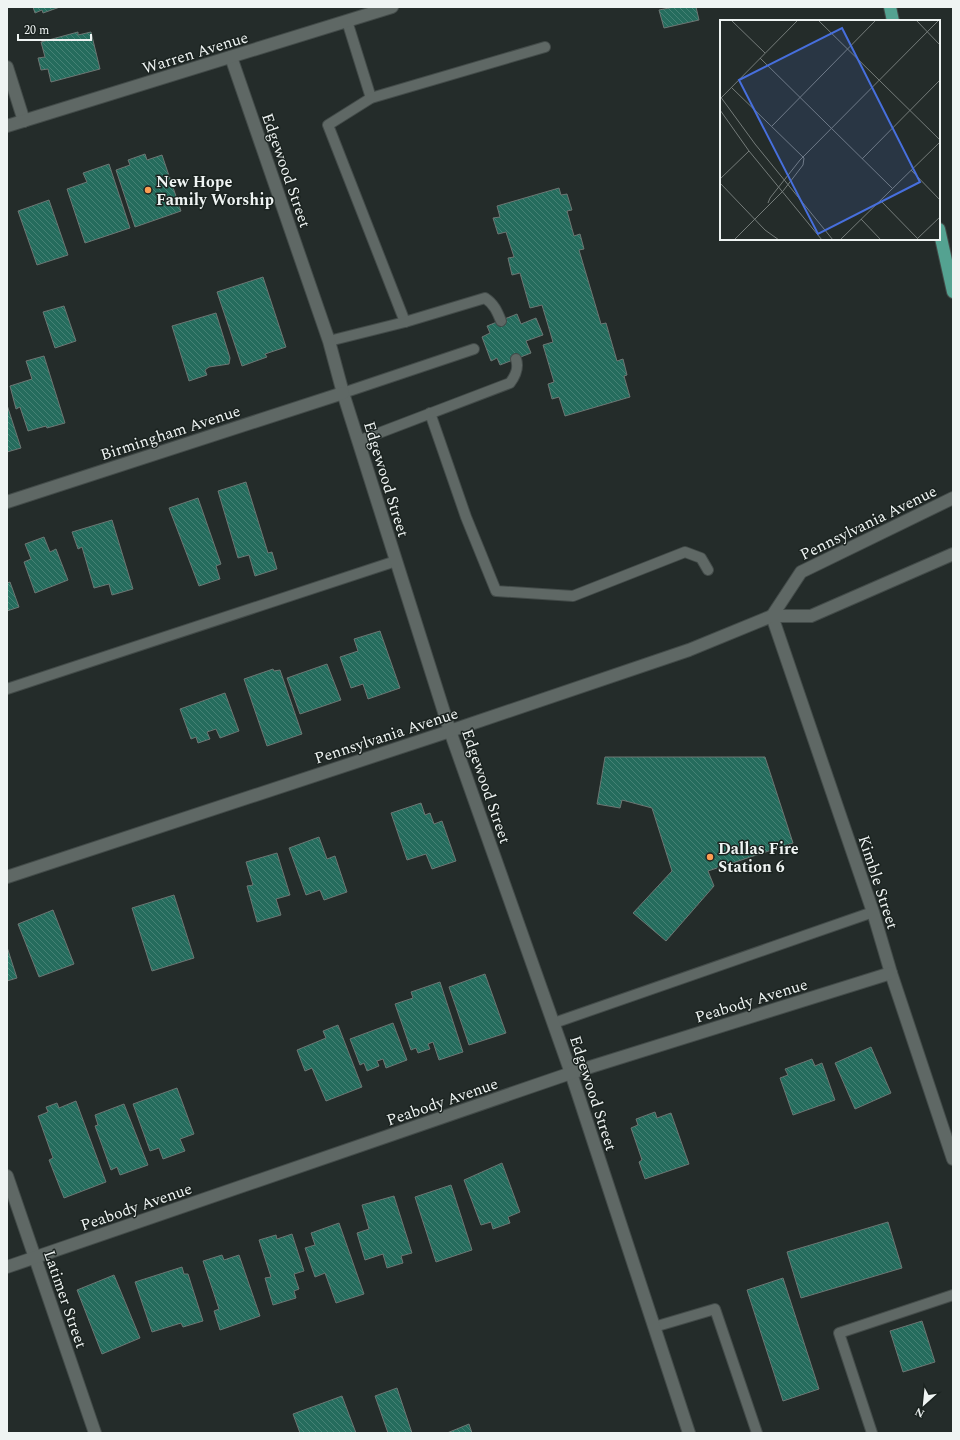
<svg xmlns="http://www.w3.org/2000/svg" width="960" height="1440" font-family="Spectral,serif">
<defs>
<pattern id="building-back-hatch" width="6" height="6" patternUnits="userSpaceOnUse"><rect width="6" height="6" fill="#256c5d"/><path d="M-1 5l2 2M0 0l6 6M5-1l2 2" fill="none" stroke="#458275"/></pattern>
</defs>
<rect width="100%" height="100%" fill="#242c2a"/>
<!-- building -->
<g fill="url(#building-back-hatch)" stroke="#6c7673">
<polygon points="33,7 60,7 43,13 42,10 35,13"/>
<polygon points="674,7 696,7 699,20 664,28 659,10"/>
<polygon points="78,32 78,35 91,32 100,69 51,82 48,69 41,70 38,58 45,57 41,42"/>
<polygon points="145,154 147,160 162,155 181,211 135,227 116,170 130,165 128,160"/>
<polygon points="109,164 130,228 85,243 67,189 87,182 83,173"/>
<polygon points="559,188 561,195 567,194 572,210 567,211 574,236 580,234 584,249 579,250 601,324 606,323 617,361 623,359 627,375 624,376 630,397 565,416 559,397 552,399 548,384 554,382 543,345 553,342 542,305 530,308 520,273 512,275 508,258 514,257 506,232 498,234 493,218 500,217 497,206"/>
<polygon points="49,200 68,255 37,265 18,211"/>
<polygon points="263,277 286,347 265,354 267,357 242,366 217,292"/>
<polygon points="64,306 76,341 55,348 43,312"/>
<polygon points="216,313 230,358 229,364 209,367 205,370 207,375 189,381 172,326"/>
<polygon points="517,314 521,324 536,318 543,335 526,341 531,353 500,365 497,358 491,361 482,337 490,333 487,326"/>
<polygon points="44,356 65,423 47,428 46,426 28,431 20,407 16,409 10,386 32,379 26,361"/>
<polygon points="7,405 21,448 7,452"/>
<polygon points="246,482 268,553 272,552 277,569 255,576 249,555 238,558 218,491"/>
<polygon points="198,498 221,564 216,566 220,579 199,586 169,508"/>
<polygon points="112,520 133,589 112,595 109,584 94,588 82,547 78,549 72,532"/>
<polygon points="44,537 50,552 56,549 68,580 35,593 24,562 31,559 25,544"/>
<polygon points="10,582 19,607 7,611 7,583"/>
<polygon points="380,631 400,688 368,699 363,684 351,688 340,657 358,651 354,639"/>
<polygon points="327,664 341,700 300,714 287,678"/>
<polygon points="273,669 274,671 280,670 302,734 267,746 244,679"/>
<polygon points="225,693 239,731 220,738 216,729 207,732 210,739 198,743 196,737 191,739 180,709"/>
<polygon points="605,757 765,757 793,843 708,871 714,886 666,941 633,913 672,871 652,808 622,800 620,808 597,804"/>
<polygon points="421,803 425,815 430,813 434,824 442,821 456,861 432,869 426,854 407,860 391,813"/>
<polygon points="319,837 327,859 335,856 347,892 324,900 320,890 306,895 289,848"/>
<polygon points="277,853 290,895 276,899 281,915 257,922 247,886 253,885 246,862"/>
<polygon points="174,895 194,958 152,971 132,908"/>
<polygon points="53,910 74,964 39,977 18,924"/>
<polygon points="7,947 17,978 7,981"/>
<polygon points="485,974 506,1033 469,1045 449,987"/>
<polygon points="440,982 463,1052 439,1060 433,1042 428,1044 430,1049 418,1053 416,1048 411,1050 395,1004 413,998 411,992"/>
<polygon points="393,1023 407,1060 386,1068 383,1059 377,1061 379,1066 367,1071 364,1063 360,1065 350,1039"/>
<polygon points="338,1025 362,1087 326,1101 312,1068 305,1071 297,1050 326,1038 323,1031"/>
<polygon points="871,1047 891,1093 855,1109 835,1063"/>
<polygon points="812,1059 815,1066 822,1063 835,1100 793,1115 780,1078 788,1075 785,1069"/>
<polygon points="177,1088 194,1134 180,1139 185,1151 163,1159 159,1148 150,1151 133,1104"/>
<polygon points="76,1101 106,1182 64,1198 49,1160 53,1158 38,1116 48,1112 46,1107 57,1103 59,1108"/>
<polygon points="124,1104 148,1165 120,1175 117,1167 111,1170 95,1126 98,1125 95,1115"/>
<polygon points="655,1112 657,1118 671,1113 689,1164 645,1179 639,1162 642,1160 631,1128 638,1125 636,1119"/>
<polygon points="502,1163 520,1212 508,1217 510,1223 493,1229 491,1222 481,1225 464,1180"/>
<polygon points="451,1185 472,1250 436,1262 415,1197"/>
<polygon points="394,1196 412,1253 401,1256 403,1263 387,1268 383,1254 365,1260 357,1233 369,1229 362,1205"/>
<polygon points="888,1222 902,1268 801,1298 787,1252"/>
<polygon points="339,1223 364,1294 336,1303 325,1273 315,1277 305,1248 315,1245 311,1233"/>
<polygon points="292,1234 304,1271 294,1274 299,1289 294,1291 296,1298 273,1305 265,1278 271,1277 259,1240 276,1235 277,1239"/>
<polygon points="222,1255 224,1260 239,1255 260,1316 220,1330 214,1311 219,1309 203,1261"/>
<polygon points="182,1267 184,1274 188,1274 203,1321 183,1327 181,1323 152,1332 135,1282"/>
<polygon points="114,1275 140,1338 102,1354 77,1290"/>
<polygon points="783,1278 819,1389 783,1401 747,1290"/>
<polygon points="922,1321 935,1362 903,1372 890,1331"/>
<polygon points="397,1388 412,1433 388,1433 375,1396"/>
<polygon points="342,1396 356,1433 300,1433 293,1414"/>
<polygon points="469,1424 472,1433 447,1433"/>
</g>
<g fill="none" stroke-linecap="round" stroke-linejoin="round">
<defs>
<g id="lane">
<polyline points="347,21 371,98"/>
<polyline points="405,322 328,125 371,98 545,47"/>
<path d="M329,341L405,322L485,298C494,304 497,311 501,321"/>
<polyline points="343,393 474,349"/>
<polyline points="430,413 466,517 496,591 573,596 685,552 701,558 708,570"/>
<path d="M358,441L510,383C516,375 519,368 516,359"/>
<polyline points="7,689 396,561"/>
<polyline points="554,1023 873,912"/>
<polyline points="654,1327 715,1309 757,1433"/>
<polyline points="872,1433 839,1333 953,1295"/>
</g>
<g id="street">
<polyline points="231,57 329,341 343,393 450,731 571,1073 689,1433"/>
<polyline points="7,67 24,121"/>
<polyline points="7,126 392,7"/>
<polyline points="7,502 343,393"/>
<polyline points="772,616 873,912 891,973 953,1159"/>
<polyline points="7,1176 95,1433"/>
<polyline points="7,1267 571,1073 891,973"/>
</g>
<g id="secondary">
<polyline points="772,616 801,572 953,498"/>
<polyline points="7,877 450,731 689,650 772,616 811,616 953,554"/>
</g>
<g id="primary">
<polyline points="890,7 893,21"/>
<polyline points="939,229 953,292"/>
</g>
</defs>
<!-- lane casing -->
<use href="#lane" stroke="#434b49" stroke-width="12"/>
<!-- street casing -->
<use href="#street" stroke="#434b49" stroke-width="14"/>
<!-- secondary casing -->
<use href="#secondary" stroke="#434b49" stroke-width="14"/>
<!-- primary casing -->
<use href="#primary" stroke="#434b49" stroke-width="14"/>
<!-- lane -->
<use href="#lane" stroke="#5f6865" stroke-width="10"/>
<!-- street -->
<use href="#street" stroke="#5f6865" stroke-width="12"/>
<!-- secondary -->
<use href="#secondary" stroke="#5f6865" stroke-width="12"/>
<!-- primary -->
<use href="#primary" stroke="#54a291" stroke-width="12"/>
</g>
<!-- markers -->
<g fill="#fc9d52" stroke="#1b2320" stroke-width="1.5">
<circle cx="148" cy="190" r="4"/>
<circle cx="710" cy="857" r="4"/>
</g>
<g text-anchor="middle" stroke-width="3" stroke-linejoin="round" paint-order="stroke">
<!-- street labels -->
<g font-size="16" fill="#eff4f3" stroke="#1b2320">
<text transform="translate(195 52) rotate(-17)" y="6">Warren Avenue</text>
<text transform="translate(287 170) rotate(71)" y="6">Edgewood Street</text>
<text transform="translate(170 432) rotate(-18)" y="6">Birmingham Avenue</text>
<text transform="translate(387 479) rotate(73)" y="6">Edgewood Street</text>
<text transform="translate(868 522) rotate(-26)" y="6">Pennsylvania Avenue</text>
<text transform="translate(386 735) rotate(-18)" y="6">Pennsylvania Avenue</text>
<text transform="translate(487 786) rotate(71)" y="6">Edgewood Street</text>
<text transform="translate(879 882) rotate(72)" y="6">Kimble Street</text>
<text transform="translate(751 1000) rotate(-17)" y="6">Peabody Avenue</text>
<text transform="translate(594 1093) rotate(72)" y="6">Edgewood Street</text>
<text transform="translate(442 1101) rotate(-19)" y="6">Peabody Avenue</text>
<text transform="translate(136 1206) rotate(-19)" y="6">Peabody Avenue</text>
<text transform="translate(66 1299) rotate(71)" y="6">Latimer Street</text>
</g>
<!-- poi labels -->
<g font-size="16" font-weight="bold" fill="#eff4f3" stroke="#1b2320" text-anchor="start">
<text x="156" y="187">New Hope<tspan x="156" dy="18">Family Worship</tspan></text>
<text x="718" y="854">Dallas Fire<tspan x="718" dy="18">Station 6</tspan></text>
</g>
</g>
<!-- overview -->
<g transform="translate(720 20)">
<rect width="220" height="220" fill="#242c2a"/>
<path fill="none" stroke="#757c7a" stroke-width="1" d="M11,0L45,33M98,0L220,120M196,0L220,25M40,38L172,168M11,67L84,138M0,76L35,124L113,220M1,78L78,0M0,90L29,131L102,220M52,106L156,0M142,139L220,60M191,150L220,180M0,159L29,131M0,163L45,210L59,220M160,180L199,220M48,183L50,178L80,140L219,0M141,199L161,220M198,218L220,197M14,220L63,171L83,145L84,138M120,220L220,122"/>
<path fill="#476fdd" fill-opacity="0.15" stroke="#476fdd" stroke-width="2" d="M122,8L200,162L98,214L19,60Z"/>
<rect width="220" height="220" fill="none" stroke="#eff4f3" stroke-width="2"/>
</g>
<!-- border -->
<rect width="960" height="1440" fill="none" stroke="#eff4f3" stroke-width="16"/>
<!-- north arrow -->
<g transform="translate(924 1404) rotate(207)" stroke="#1b2320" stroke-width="3" paint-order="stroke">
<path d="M0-3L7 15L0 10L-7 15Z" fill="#eff4f3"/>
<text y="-6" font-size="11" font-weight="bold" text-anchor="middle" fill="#eff4f3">N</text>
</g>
<!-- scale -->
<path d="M18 34v6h73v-6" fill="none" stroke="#eff4f3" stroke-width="2"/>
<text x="24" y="34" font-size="12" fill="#eff4f3" stroke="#1b2320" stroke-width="3" paint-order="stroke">20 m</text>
</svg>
